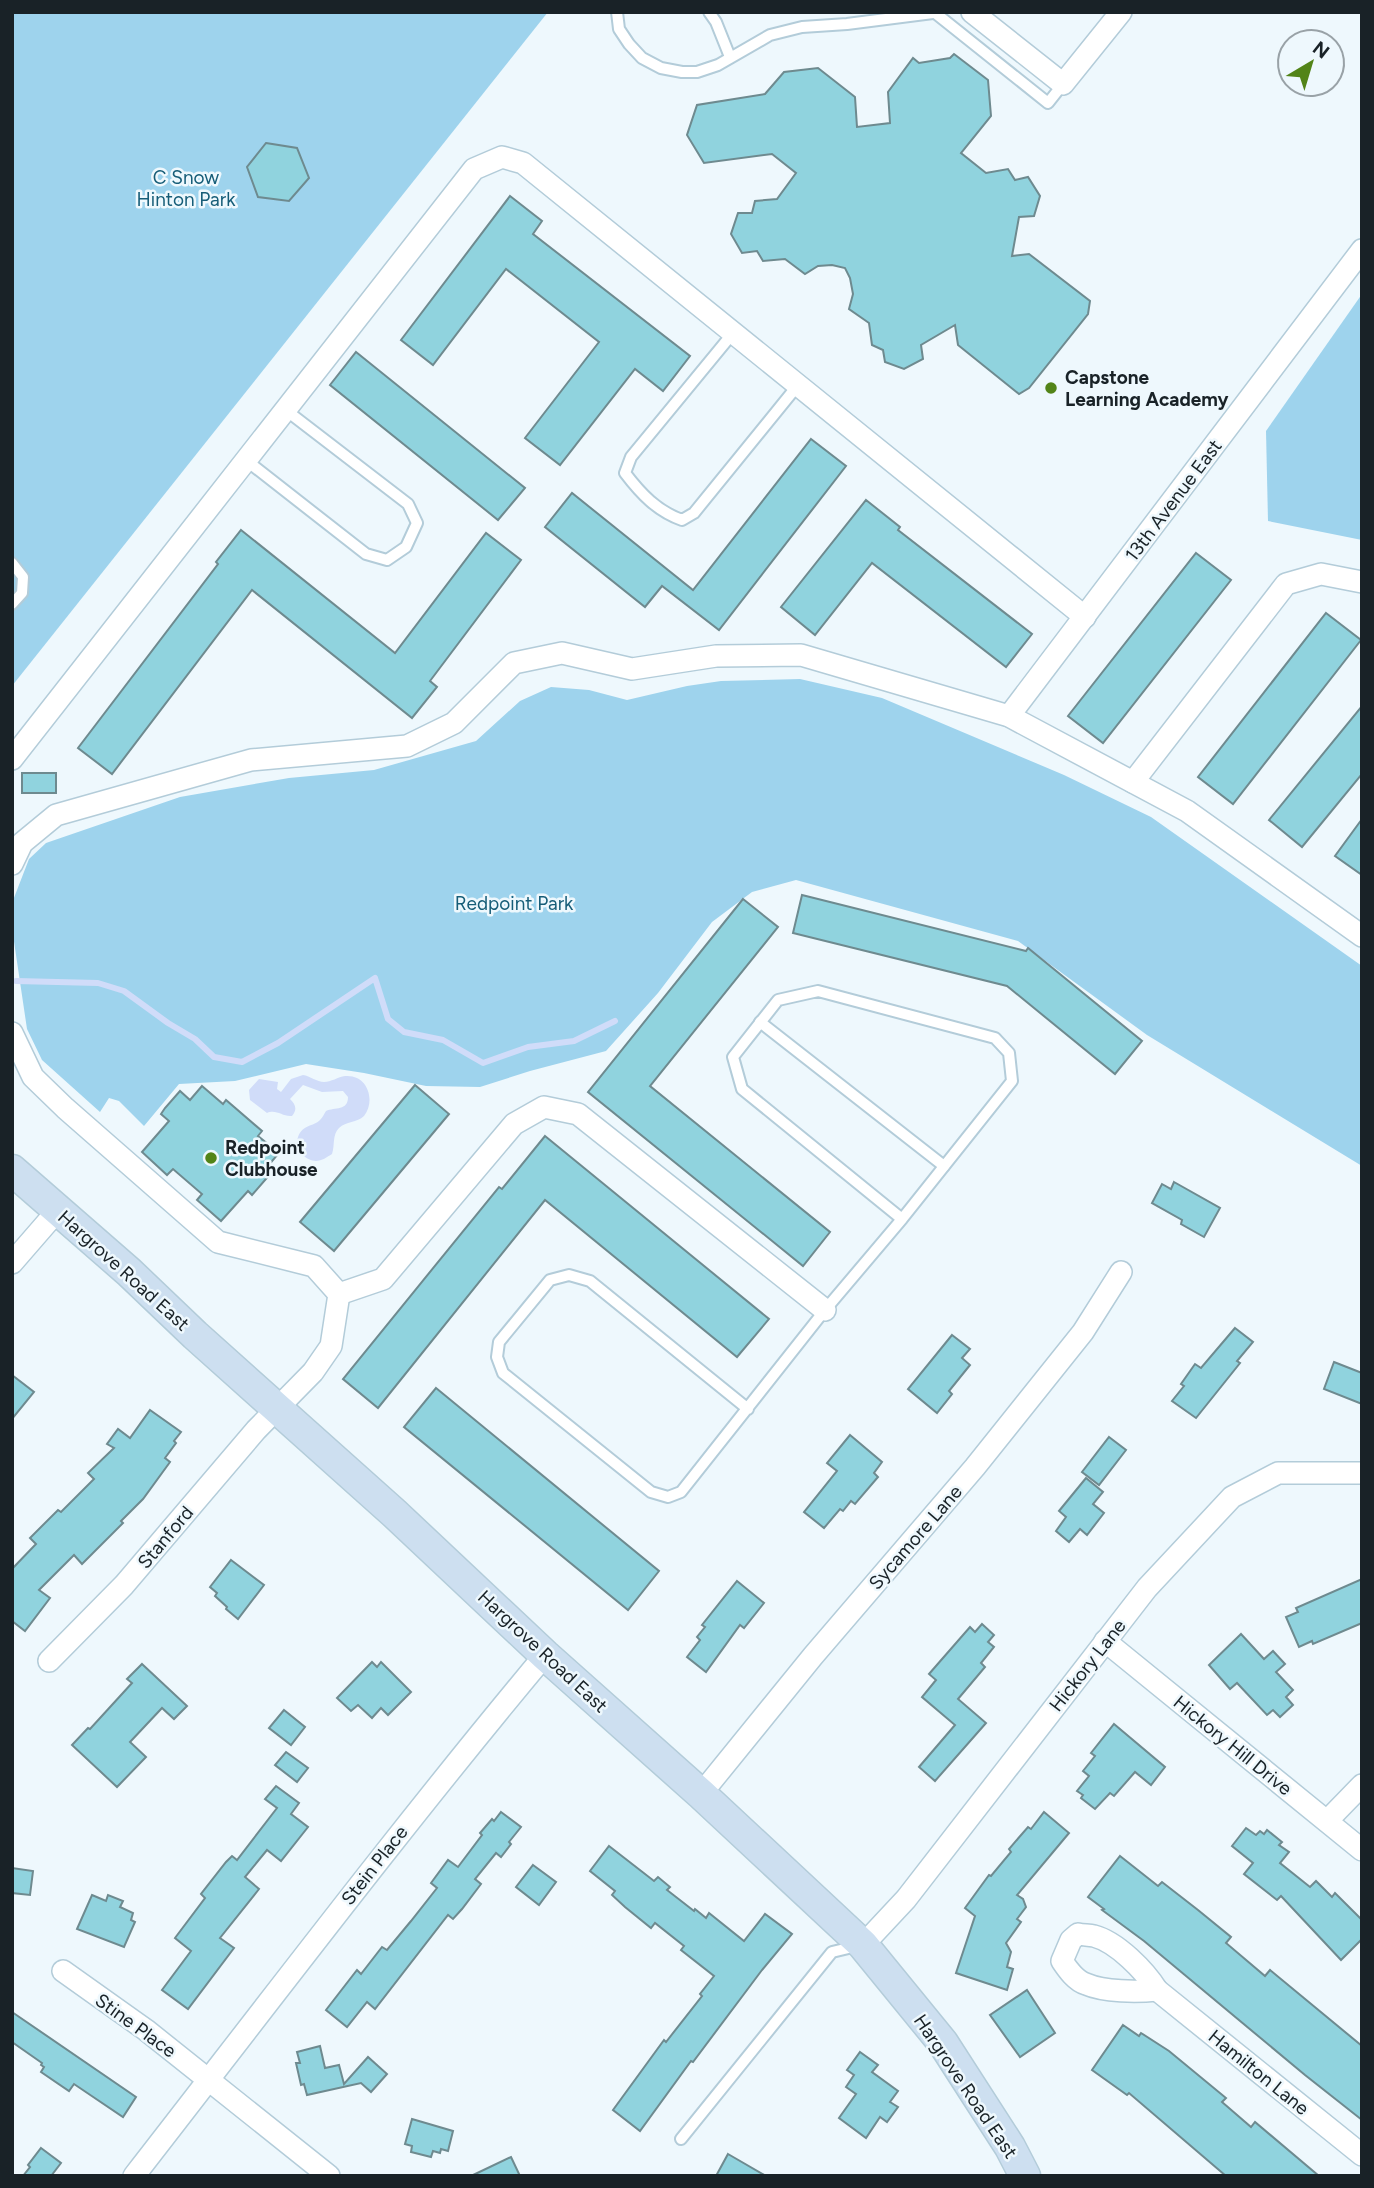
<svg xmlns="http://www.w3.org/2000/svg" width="1374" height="2188" font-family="Figtree,sans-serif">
<rect width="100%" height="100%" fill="#eef8fd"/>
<!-- green -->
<g fill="#9ed3ed">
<polygon points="12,12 548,12 12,686"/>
<polygon points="1362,294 1362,540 1268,521 1266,431"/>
<polygon points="800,679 882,698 1064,775 1151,817 1362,966 1362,1166 1147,1035 1018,941 796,880 752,892 712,922 658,993 606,1051 530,1071 480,1087 426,1086 364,1073 306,1064 235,1081 179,1084 144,1126 119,1101 109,1098 100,1112 42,1060 27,1029 12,928 12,903 29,859 46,843 180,797 289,778 374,770 476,741 520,701 551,687 589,690 627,700 687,686 721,681"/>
</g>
<!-- water -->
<path fill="#d0dcf9" d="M303,1075C310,1076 317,1082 324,1082C331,1082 338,1077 345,1076C368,1074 376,1101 364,1116C357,1123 346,1121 339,1128C332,1135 335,1145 332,1154C327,1157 322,1161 316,1161C305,1161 294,1148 298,1137C303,1124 313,1127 320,1120C323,1117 324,1114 326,1111C335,1107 348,1111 348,1097L343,1091L322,1092L303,1085L290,1099C295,1104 298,1109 292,1116C282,1117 277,1109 267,1113L250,1100L249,1090L259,1079L278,1082L277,1089L281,1092L291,1079Z"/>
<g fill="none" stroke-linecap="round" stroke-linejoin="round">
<!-- stream -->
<polyline stroke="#d0dcf9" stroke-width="6" points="16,981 98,983 124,991 168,1023 195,1039 214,1057 242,1062 278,1043 375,978 388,1019 404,1032 443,1040 483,1063 528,1047 574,1041 615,1021"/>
</g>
<!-- building -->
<g fill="#90d3de" stroke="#6e8a8f" stroke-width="2">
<polygon points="954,54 988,80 991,116 961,153 986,173 1008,169 1015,180 1028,177 1040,196 1034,216 1019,217 1012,256 1029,254 1090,301 1088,314 1029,388 1019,394 958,345 955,325 921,345 923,359 904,369 885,362 883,350 872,345 869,323 849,309 853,294 850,278 845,268 832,265 818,266 805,274 785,259 763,261 757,251 742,253 731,234 738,213 752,213 755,201 777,199 796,173 772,154 704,163 687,135 697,105 765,94 784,72 818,68 855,97 857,127 890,123 888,92 913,58 919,63 950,58"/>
<polygon points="266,143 297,148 309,178 289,201 258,197 247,167"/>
<polygon points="510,196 542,221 533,234 690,356 663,391 635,369 560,465 525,438 599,342 506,269 433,365 401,340"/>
<polygon points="356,352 525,488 498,520 330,385"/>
<polygon points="811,439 846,466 719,630 662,586 645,607 545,527 572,493 693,590"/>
<polygon points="866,500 900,527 898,530 1032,634 1006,667 872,563 815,635 781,607"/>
<polygon points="241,530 395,653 486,533 521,560 430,681 437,687 412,718 252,590 112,774 78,748 218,564 216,562"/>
<polygon points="1196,553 1231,580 1103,743 1068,716"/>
<polygon points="1326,613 1361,640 1233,804 1198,777"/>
<polygon points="1362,706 1362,774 1302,847 1269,820"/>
<rect x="22" y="773" width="34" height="20"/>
<polygon points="1362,819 1362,875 1335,856"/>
<polygon points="802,895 1026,951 1028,948 1142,1041 1115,1074 1007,986 793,933"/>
<polygon points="743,899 778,927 650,1086 830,1232 803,1266 588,1092"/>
<polygon points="415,1085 449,1114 334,1251 300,1222"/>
<polygon points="202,1086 223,1104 226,1100 262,1131 258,1136 279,1153 267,1167 272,1172 252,1195 248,1191 221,1221 197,1200 202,1194 173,1169 167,1175 142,1152 169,1121 161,1114 165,1108 180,1091 190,1100"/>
<polygon points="545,1136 769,1319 737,1357 545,1200 378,1408 343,1379 499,1187 502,1189"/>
<polygon points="1174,1182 1220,1208 1204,1237 1181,1224 1182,1220 1152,1203 1162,1184 1171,1189"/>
<polygon points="1235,1328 1253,1342 1237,1361 1240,1363 1196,1418 1172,1401 1184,1386 1181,1384 1195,1364 1201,1368"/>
<polygon points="952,1335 970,1349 962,1358 970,1365 949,1391 952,1394 937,1413 908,1389"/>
<polygon points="1334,1362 1362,1373 1362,1404 1324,1389"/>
<polygon points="12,1375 34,1392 12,1419"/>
<polygon points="436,1388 659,1571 628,1610 404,1427"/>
<polygon points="150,1410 181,1432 174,1441 176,1443 165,1458 170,1462 143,1499 121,1521 123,1523 82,1564 74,1555 39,1590 50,1598 25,1631 12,1621 12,1569 36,1544 30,1538 58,1510 61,1512 94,1479 88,1473 114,1448 107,1444 118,1429 130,1438"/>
<polygon points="850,1435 882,1462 874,1473 878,1477 855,1504 851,1501 843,1511 840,1509 824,1528 804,1512 837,1471 827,1463"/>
<polygon points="1109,1437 1126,1450 1099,1485 1082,1472"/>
<polygon points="1086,1478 1103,1492 1093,1504 1104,1513 1087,1535 1080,1529 1069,1542 1056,1531 1066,1517 1059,1511"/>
<polygon points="231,1560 264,1585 238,1619 226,1609 227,1607 215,1596 217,1593 210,1587"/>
<polygon points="1362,1579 1362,1623 1313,1644 1312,1641 1299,1647 1286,1617 1298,1612 1296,1608"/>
<polygon points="737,1581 764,1603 744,1628 740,1625 706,1672 687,1657 700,1640 697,1637 705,1627 702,1625"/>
<polygon points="982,1624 994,1635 988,1642 994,1647 981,1663 985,1667 958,1699 986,1723 935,1781 919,1767 955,1725 922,1697 936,1680 929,1674 970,1627 975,1632"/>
<polygon points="1241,1634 1264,1659 1273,1651 1285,1664 1276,1672 1293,1690 1286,1697 1293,1705 1280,1717 1273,1710 1267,1715 1237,1683 1230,1689 1209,1665"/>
<polygon points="372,1662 377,1667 381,1662 411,1692 388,1715 381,1708 372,1718 358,1705 351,1711 337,1698"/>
<polygon points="142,1664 187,1706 174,1719 162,1708 130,1742 146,1757 117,1787 72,1745 88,1728 90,1729 132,1683 127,1679"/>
<polygon points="284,1710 305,1727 291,1745 269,1728"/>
<polygon points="1114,1724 1165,1767 1151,1785 1135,1772 1114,1796 1110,1793 1095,1809 1081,1798 1083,1795 1077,1791 1089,1776 1083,1771 1095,1756 1091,1753"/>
<polygon points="286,1752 308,1768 297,1782 275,1765"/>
<polygon points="276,1786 299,1803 291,1814 308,1827 281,1861 267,1850 245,1877 259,1889 220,1938 234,1948 188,2009 162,1990 191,1951 175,1938 205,1898 201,1894 226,1862 232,1856 237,1860 277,1808 265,1799"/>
<polygon points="501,1812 521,1827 509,1842 511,1844 501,1857 496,1853 475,1879 481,1884 462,1909 453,1919 448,1915 375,2009 367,2002 347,2027 326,2010 357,1970 361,1974 382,1947 387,1950 411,1921 437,1888 431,1883 448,1860 458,1867 482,1835 480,1833 492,1819 494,1821"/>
<polygon points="1044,1812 1069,1833 1017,1895 1023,1899 1026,1907 1017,1919 1021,1922 1006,1943 1011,1952 1007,1967 1013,1969 1007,1990 956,1973 975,1916 965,1908 989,1875 991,1876 1011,1852 1009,1849 1028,1827 1031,1829"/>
<polygon points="1246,1828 1256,1835 1260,1831 1264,1834 1267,1830 1282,1842 1279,1845 1289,1852 1280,1863 1310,1887 1316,1881 1332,1897 1335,1893 1362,1920 1362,1939 1341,1960 1281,1896 1277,1900 1244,1874 1253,1863 1232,1846"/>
<polygon points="609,1846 654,1881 658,1877 670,1887 667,1890 694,1911 695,1909 706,1918 709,1913 744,1941 765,1914 792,1934 762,1970 693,2062 691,2061 640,2131 613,2110 664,2040 666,2042 702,1996 700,1994 714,1976 681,1950 684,1946 655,1923 651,1928 625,1907 612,1895 615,1891 590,1871"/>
<polygon points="1120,1856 1158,1886 1162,1882 1198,1910 1231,1937 1226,1943 1265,1976 1270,1970 1362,2046 1362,2120 1305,2075 1144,1941 1102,1910 1104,1909 1088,1897"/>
<polygon points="533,1865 556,1882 539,1905 516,1887"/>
<polygon points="12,1868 33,1871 30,1895 12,1893"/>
<polygon points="92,1895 106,1901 108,1895 123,1901 120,1907 133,1913 131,1920 135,1922 124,1947 77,1929"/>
<polygon points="1027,1990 1055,2033 1020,2057 990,2015"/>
<polygon points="12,2012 136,2097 123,2117 74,2084 69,2091 41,2072 44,2067 41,2065 42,2063 12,2042"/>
<polygon points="1123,2025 1139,2036 1141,2033 1169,2051 1226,2098 1222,2102 1251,2127 1255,2122 1319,2176 1226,2176 1129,2093 1127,2095 1092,2070"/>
<polygon points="320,2046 325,2068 339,2065 344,2084 368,2057 387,2074 371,2092 361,2083 307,2095 304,2084 301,2085 296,2063 300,2063 297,2052"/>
<polygon points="860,2052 878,2065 872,2072 898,2091 890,2102 898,2107 887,2122 880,2117 866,2138 839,2118 856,2094 846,2087 854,2075 847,2070"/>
<polygon points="412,2119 453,2131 448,2151 441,2149 440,2153 433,2151 431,2157 411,2152 412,2146 405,2144"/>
<polygon points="41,2148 61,2163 51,2176 23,2176 30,2167 28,2165"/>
<polygon points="728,2154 766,2176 716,2176"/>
<polygon points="511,2157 520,2176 471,2176"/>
</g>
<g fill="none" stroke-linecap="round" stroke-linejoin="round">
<defs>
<g id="service">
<polyline points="617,12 619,29 629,44 642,58 661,68 682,72 697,72 718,65 770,35 802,27 847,24 933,13"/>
<polyline points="709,12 716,22 730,57"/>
<polyline points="934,12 1048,103 1063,84"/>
<path d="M733,333L631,457L625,473C641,494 657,511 682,520L694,513L798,385"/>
<polyline points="247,461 366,554 387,560 406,547 417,523 408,504 287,411"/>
<polyline points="12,563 23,577 22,593 12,604"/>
<polyline points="760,1022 944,1166"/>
<polyline points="748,1409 590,1281 569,1275 550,1280 499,1342 497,1357 503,1373 651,1492 668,1497 681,1492 825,1310 902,1219 1012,1081 1009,1053 995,1038 818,991 778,1000 733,1057 742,1089 902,1219"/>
<polyline points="681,2139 832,1952 857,1946"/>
</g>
<g id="minor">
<polyline points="972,12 1063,84 1121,12"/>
<polyline points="1009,716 1362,250"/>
<polyline points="12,759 474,169 502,157 523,163 1085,617"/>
<polyline points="1133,782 1286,584 1321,574 1362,582"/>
<polyline points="12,864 22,843 56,815 251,760 407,746 454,723 514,663 562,653 632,669 716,656 801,655 1009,716 1187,811 1362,936"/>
<polyline points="12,1033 33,1077 65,1108 218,1242 314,1266 339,1294 331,1346 313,1372 256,1430 124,1585 49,1661"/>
<polyline points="12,1263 58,1210"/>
<polyline points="339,1294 383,1279 514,1124 544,1107 578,1114 825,1310"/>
<polyline points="1105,1641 1362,1850"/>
<polyline points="701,1794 813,1656 975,1467 1083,1332 1121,1272"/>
<polyline points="1327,1821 1362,1785"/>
<path d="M1078,1934C1083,1935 1089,1935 1094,1936C1117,1942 1145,1971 1157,1990C1137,1992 1104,1992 1086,1984C1076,1981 1068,1970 1062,1961L1071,1940Z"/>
<polyline points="863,1945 906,1899 1147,1588 1232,1497 1278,1473 1362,1473"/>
<polyline points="63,1971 146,2030 329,2176"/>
<polyline points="1157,1990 1362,2155"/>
<path d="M134,2176C270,2001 403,1825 545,1655"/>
</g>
<polyline id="secondary" points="12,1170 129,1272 195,1335 394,1513 545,1655 701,1794 863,1945 943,2043 1010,2147 1025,2176"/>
</defs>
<!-- service casing -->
<use href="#service" stroke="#b3ccd9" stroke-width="14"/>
<!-- minor casing -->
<use href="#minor" stroke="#b3ccd9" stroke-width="24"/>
<!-- secondary casing -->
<use href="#secondary" stroke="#b3ccd9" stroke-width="33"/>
<!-- service -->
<use href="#service" stroke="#fff" stroke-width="10"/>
<!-- minor -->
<use href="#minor" stroke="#fff" stroke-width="21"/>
<!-- secondary -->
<use href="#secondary" stroke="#cddff0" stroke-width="30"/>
</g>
<!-- markers -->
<g fill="#528418" stroke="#eef8fd" stroke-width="2.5">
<circle cx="1051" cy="388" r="7"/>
<circle cx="211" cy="1158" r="7"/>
</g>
<g text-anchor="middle" stroke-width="5" stroke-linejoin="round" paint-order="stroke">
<!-- park labels -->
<g font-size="19" fill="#165d78" stroke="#eef8fd">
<text x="186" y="184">C Snow<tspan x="186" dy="22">Hinton Park</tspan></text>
<text x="514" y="910">Redpoint Park</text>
</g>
<!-- poi labels -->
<g font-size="19" font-weight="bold" fill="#192227" stroke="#eef8fd" text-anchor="start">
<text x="1065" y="384">Capstone<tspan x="1065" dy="22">Learning Academy</tspan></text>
<text x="225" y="1154">Redpoint<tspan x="225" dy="22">Clubhouse</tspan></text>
</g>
<!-- street labels -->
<g font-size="19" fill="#192227" stroke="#eef8fd">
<text transform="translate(1173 500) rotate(-53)" y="7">13th Avenue East</text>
<text transform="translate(124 1270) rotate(42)" y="7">Hargrove Road East</text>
<text transform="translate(165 1537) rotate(-50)" y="7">Stanford</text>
<text transform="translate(915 1537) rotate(-49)" y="7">Sycamore Lane</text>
<text transform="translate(543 1651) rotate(43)" y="7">Hargrove Road East</text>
<text transform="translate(1087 1665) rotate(-52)" y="7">Hickory Lane</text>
<text transform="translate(1233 1745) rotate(39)" y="7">Hickory Hill Drive</text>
<text transform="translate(374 1865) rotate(-52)" y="7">Stein Place</text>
<text transform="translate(136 2025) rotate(36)" y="7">Stine Place</text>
<text transform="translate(1259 2072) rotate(39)" y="7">Hamilton Lane</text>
<text transform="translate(966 2086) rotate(56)" y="7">Hargrove Road East</text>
</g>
</g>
<!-- border -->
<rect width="1374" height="2188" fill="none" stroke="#192227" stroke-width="28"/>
<!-- north arrow -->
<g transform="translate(1311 63) rotate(38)"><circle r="33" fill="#eef8fd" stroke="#99a2a7" stroke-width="2"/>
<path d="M0-5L12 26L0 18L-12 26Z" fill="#528418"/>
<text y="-10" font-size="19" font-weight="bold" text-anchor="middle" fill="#192227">N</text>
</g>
</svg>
